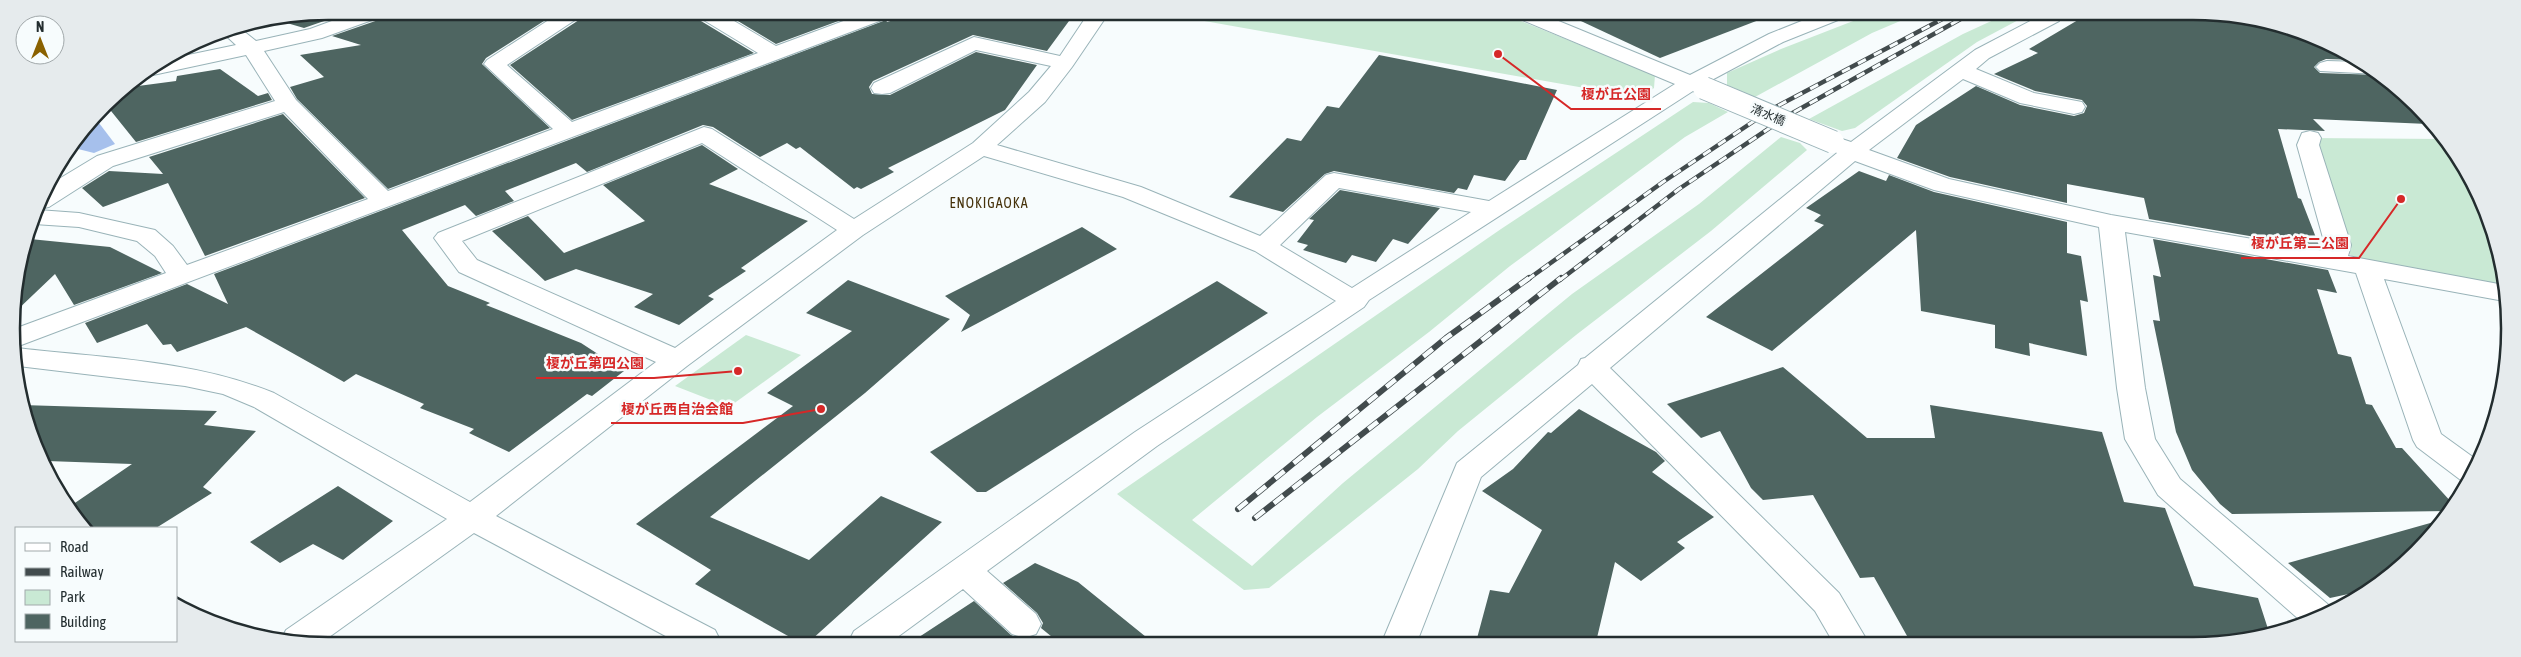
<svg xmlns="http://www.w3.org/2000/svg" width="2521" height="657" font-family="'Asap Condensed','Noto Sans JP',sans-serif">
<rect width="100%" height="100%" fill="#f7fcfd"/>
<!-- green -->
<g fill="#c9e9d4">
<polygon points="1165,14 1506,15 1655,75 1654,88 1641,98"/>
<polygon points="1866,16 1912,16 1872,33 1755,97 1727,85 1727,73 1781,49"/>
<polygon points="2000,17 2024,17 1977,42 1855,128 1842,131 1809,119 1963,34"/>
<polygon points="1693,102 1709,103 1728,112 1685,137 1510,266 1429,332 1317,417 1192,520 1252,566 1343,483 1572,294 1699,204 1781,137 1800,143 1807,150 1711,231 1576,335 1458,431 1418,469 1269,588 1244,590 1117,494 1501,229"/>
<polygon points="2310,138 2443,139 2456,152 2504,266 2504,293 2367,268 2338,245"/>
<polygon points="746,335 801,355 729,407 675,386"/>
</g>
<!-- water -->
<polygon fill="#a6c0ec" points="99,123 115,144 94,153 74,148 93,124"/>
<!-- building -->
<g fill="#4e6561">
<polygon points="328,11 353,11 304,28 280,21"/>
<polygon points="391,11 558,12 486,58 482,64 550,128 388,189 297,99 290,87 324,77 300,55 361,45 332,36 387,17"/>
<polygon points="586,12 692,12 696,18 754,53 572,120 510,65 582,18"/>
<polygon points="723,12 801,13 860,13 776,44"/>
<polygon points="917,13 1011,13 1069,21 1047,51 973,35 873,81 869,87 872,94 890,95 976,52 1037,65 1005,110 888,168 894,172 861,189 857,187 854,189 800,147 796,149 787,143 760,157 713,127 703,125 587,172 576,163 505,191 514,201 476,216 465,205 402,230 448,286 490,303 486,305 581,343 624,371 592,396 587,394 509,452 469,433 474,429 420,408 424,404 356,374 344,382 246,327 177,352 171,344 163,345 147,324 97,343 85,323 187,284 228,304 214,274 886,20 887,22"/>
<polygon points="1568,15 1764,16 1764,18 1660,58"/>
<polygon points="2083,17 2254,17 2357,60 2326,59 2319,62 2314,67 2320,73 2379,75 2428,124 2313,119 2325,131 2278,129 2298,198 2301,199 2320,248 2149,219 2144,198 2067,184 2067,203 1950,177 1897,158 1916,125 1976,86 2020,105 2074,116 2084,113 2087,106 2082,100 2035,91 1994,74 2038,53 2029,49"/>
<polygon points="1379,55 1557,90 1526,160 1520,160 1505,181 1474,175 1467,190 1458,188 1454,193 1334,171 1325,174 1283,212 1229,197 1287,138 1301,141 1327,106 1339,108"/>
<polygon points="220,69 258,96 268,93 272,100 136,142 107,106 123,88 176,81 177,76"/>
<polygon points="283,114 365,198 205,256 168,183 103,207 82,188 109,171 163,174 149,157"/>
<polygon points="702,145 738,169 709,184 808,221 741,268 746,271 708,296 714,299 679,325 634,307 653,294 576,269 545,281 492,231 528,216 564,253 645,221 603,185"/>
<polygon points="1859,171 1886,181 1889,175 1934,192 2067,222 2067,253 2081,256 2088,302 2080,300 2087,356 2029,343 2030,356 1995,348 1995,325 1921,311 1916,230 1772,351 1706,317 1824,225 1814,221 1821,215 1806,208"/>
<polygon points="1340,190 1440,208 1408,244 1393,239 1376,262 1352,255 1346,263 1303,250 1308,245 1297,242 1314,220 1309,219"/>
<polygon points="1082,227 1117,249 961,332 970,315 945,296"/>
<polygon points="30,239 110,247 162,273 74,305 55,274 13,314 12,307"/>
<polygon points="2153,239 2328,270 2337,293 2317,289 2338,354 2351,357 2366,404 2372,405 2396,448 2402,448 2453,504 2448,511 2232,514 2220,504 2192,470 2176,432 2153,320 2160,321 2153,275 2161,277"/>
<polygon points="848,280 950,319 865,393 710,517 809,560 881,496 942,522 810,641 797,641 695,584 711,570 636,524 793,406 767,393 852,331 806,313"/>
<polygon points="1217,281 1268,313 986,492 977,492 930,452"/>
<polygon points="1783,367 1867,438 1935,438 1930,405 2102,432 2124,502 2165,508 2194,586 2258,598 2269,632 2234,643 1911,643 1874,577 1860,578 1813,495 1763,500 1751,488 1720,431 1701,438 1667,404"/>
<polygon points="22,405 217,411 204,425 256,431 203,487 212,493 156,528 84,528 77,521 69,507 132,464 47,461 22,411"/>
<polygon points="1579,409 1656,452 1665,461 1652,472 1714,517 1677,542 1685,548 1641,581 1615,562 1596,642 1476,642 1490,590 1509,593 1542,530 1482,491 1513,469 1548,432 1551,433"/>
<polygon points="338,486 393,521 343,560 313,544 280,563 250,542"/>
<polygon points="2441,520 2402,567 2367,590 2330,598 2288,563"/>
<polygon points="1035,563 1078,582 1151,641 1057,641 1041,628 1043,623 1037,613 1003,583"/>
<polygon points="974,601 1011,635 1018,638 1014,641 913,641"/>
</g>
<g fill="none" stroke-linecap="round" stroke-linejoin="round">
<defs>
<g id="minor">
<polygon points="359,11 389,11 386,15 322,38 264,51 296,100 388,191 553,129 484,64 487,60 561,12 584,12 581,16 507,65 572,122 758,53 697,16 694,12 719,12 776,46 865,13 893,13 890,17 16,347 14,329 166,273 155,256 137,241 79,227 34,224 38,210 79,213 155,230 173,246 187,265 368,199 284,112 113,166 49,207 38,209 44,188 97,156 275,101 246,55 153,75 146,74 169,59 236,45 222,32 241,29 256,41 310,29"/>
<path d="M1088,14H1108L1072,67L1045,102L997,145L1141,187L1260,236L1326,175L1334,173L1489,201L1675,84L1520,19L1517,15H1544L1690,75L1769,34L1814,16H1841L1838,20L1783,42L1708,82L1715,88L1712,93L1704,94L1693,91L1369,300L1364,307L1157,446L987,571L1036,614L1041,624L1036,634L1024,638L1012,634L963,589L892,641H849L854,631L1135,432L1336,301L1255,251L1123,197L984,156L863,235L687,366L496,516L715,630L720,640H673L474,533L325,640H281L286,630L447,519L254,407L223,394L185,386L18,366L17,348C103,358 193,360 274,393L470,502L656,362L459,272L434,238L438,233L704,127L712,129L854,219L973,143L1029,92L1051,66L976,50L890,93L882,94L874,93L871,88L874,83L974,37L1060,56ZM702,143L837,230L675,348L477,260L462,241ZM1339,188L1471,212L1352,288L1280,245Z"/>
<polygon points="2038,17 2062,17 2059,21 1989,58 1976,69 2034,93 2082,102 2085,107 2082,112 2074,114 2020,103 1963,79 1869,150 1949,179 2111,215 2324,251 2325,245 2297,145 2302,133 2310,131 2318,133 2321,138 2319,145 2351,245 2348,256 2504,285 2504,301 2384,279 2441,434 2477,460 2469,483 2462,481 2417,447 2413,440 2356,273 2125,232 2145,388 2155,439 2180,479 2331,607 2334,612 2302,622 2158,495 2125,439 2117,388 2099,227 1934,190 1855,161 1610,368 1839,593 1868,642 1833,642 1815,611 1592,384 1481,477 1417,642 1382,642 1457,463 1578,365 1581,359 1585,358 1837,153 1828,145 1831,140 1839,138 1851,142 1975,50"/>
<polygon points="2327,61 2363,62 2378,74 2320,71 2316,67 2320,63"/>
</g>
</defs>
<!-- minor casing -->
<use href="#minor" stroke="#99b3b8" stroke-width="2"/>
<!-- minor -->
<use href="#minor" fill="#fff" fill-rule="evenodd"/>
<defs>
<g id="rail-far1">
<polyline points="1527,280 1663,182 1772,109 1948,16"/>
<polyline points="1560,280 1679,189 1789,115 1966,16"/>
</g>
<g id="rail">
<polyline points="1238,509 1446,338 1529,278"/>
<polyline points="1255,518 1561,278"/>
</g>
</defs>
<!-- rail-far1 casing -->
<use href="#rail-far1" stroke="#424b4d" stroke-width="4.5"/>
<!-- rail casing -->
<use href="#rail" stroke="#424b4d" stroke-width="6"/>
<!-- rail-far1 -->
<use href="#rail-far1" stroke="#f7fcfd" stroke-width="3" stroke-dasharray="9" stroke-linecap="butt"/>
<!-- rail -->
<use href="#rail" stroke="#f7fcfd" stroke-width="4.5" stroke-dasharray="12" stroke-linecap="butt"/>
<defs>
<polyline id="minor-bridge" points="1704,88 1833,142"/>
</defs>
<!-- minor-bridge casing -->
<use href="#minor-bridge" stroke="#99b3b8" stroke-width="24" stroke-linecap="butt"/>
<!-- minor-bridge -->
<use href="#minor-bridge" stroke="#fff" stroke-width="22"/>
</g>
<g text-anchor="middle" stroke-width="5" stroke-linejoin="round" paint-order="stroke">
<!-- street labels -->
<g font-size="12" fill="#232d2f" stroke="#f7fcfd">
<text transform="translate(1768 115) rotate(23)" y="4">清水橋</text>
</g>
<!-- neighbourhood labels -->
<g font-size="14" letter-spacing="1" fill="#46320b" stroke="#f7fcfd">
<text x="989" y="208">ENOKIGAOKA</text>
</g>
</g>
<!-- crop -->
<path d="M0 0H2521V657H0ZM328 20H2193A308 308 0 0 1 2501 328V329A308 308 0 0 1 2193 637H328A308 308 0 0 1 20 329V328A308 308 0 0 1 328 20Z" fill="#e6ebed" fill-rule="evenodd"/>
<path fill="none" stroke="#232d2f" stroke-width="2.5" d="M328 20H2193A308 308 0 0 1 2501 328V329A308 308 0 0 1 2193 637H328A308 308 0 0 1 20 329V328A308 308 0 0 1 328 20Z"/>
<!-- callouts -->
<path fill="none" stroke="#d62828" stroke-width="2" d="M1498 54L1571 109H1661M2401 199L2359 258H2241M738 371L654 378H536M821 409L743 423H611"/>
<g fill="#d62828" stroke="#f7fcfd" stroke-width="2">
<circle cx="1498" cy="54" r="5"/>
<circle cx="2401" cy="199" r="5"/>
<circle cx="738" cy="371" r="5"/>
<circle cx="821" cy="409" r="5"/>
</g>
<g font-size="14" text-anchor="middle" font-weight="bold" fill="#d62828" stroke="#f7fcfd" stroke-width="5" stroke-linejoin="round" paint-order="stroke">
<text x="1616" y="99">榎が丘公園</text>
<text x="2300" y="248">榎が丘第二公園</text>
<text x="595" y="368">榎が丘第四公園</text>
<text x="677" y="414">榎が丘西自治会館</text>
</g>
<!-- legend -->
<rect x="15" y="527" width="162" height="115" fill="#f7fcfd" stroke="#a2a9ab"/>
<rect x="25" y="543" width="25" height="8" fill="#ffffff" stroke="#a2a9ab"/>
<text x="60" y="552" font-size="15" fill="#232d2f">Road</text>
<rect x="25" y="568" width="25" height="8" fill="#424b4d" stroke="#a2a9ab"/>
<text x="60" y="577" font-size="15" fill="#232d2f">Railway</text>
<rect x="25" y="590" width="25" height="15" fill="#c9e9d4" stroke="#a2a9ab"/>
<text x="60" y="602" font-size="15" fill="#232d2f">Park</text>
<rect x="25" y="614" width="25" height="15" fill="#4e6561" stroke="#a2a9ab"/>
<text x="60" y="627" font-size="15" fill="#232d2f">Building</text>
<!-- north arrow -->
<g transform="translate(40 40)"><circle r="24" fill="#f7fcfd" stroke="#a2a9ab"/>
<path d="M0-4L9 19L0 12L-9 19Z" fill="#8a6100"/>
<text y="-8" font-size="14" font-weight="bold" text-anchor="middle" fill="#232d2f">N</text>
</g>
</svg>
